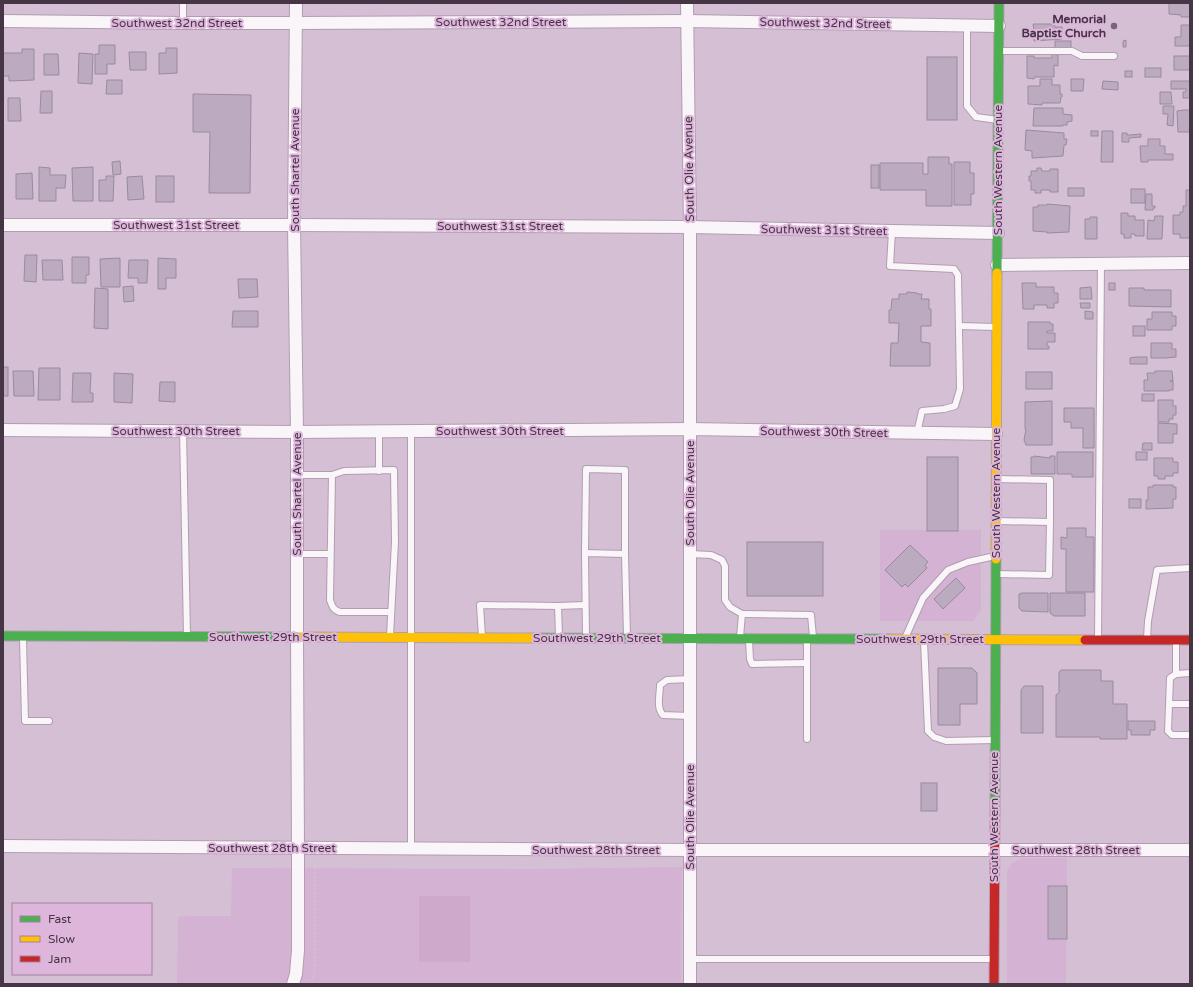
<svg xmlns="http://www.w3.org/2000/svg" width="1193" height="987" font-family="'Varela Round',sans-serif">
<rect width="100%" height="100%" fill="#d5bfd4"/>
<!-- built -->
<g fill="#d4b2d3">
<polygon points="880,530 981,530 981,610 973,621 880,621"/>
<polygon points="1022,858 1067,858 1066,984 1007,984 1007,871 1012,863"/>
<polygon points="682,867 681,984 177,984 178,917 188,916 231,916 232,868 536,869"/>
</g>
<!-- green -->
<rect fill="#cea9cc" x="419" y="896" width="51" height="66"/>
<!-- building -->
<g fill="#bcaac1" stroke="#988b9c">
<polygon points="1169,3 1190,3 1190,17 1181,17 1181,15 1169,14"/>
<polygon points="1033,24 1054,24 1055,27 1062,27 1062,39 1034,41 1034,35 1031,35 1031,31 1034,31"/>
<polygon points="1181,25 1190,25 1190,46 1175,46 1175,37 1181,37"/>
<polygon points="1126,40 1126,47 1123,47 1123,41"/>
<rect x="1055" y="41" width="16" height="7"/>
<polygon points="99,45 115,45 115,64 107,64 107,74 95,74 95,54 99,54"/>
<polygon points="166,48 177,48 177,73 159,74 159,53 166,53"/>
<polygon points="22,49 34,49 34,80 9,81 9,76 3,76 3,53 22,53"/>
<polygon points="129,52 146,52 146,70 130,70"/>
<polygon points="79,53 93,54 92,84 78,83"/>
<polygon points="44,54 58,54 59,75 44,75"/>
<polygon points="1052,54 1058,55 1058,66 1054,65 1054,77 1034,77 1034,79 1027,78 1027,56 1034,56 1034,58 1052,58"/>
<rect x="1174" y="56" width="16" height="14"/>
<rect x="927" y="57" width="30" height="63"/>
<rect x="1145" y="68" width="16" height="9"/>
<rect x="1125" y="71" width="7" height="6"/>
<polygon points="1040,79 1052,79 1052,85 1060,85 1060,94 1062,94 1062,97 1061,97 1060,103 1042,103 1042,105 1028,104 1028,86 1040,86"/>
<polygon points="1071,79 1084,79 1083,91 1071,91"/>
<polygon points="107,80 122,80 122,94 106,94"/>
<polygon points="1103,81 1118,82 1118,90 1102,89"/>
<polygon points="1171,81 1190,81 1190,98 1183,98 1183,92 1186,92 1186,89 1171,89"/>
<polygon points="41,91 52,91 52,113 40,113"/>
<polygon points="1160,92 1171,92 1172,104 1160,104"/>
<polygon points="193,94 251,95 250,193 209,193 210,132 193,132"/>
<polygon points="8,98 20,98 21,121 8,121"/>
<polygon points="1163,106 1174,106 1173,126 1167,125 1168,114 1163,114"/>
<polygon points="1034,108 1063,108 1063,114 1072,115 1072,121 1067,122 1067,125 1063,125 1063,126 1033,126"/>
<polygon points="1184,110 1190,110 1190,132 1178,132 1177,111"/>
<polygon points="1026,130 1064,133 1064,139 1067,139 1066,145 1064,145 1063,156 1032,158 1032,151 1025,150"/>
<rect x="1091" y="131" width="7" height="5"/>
<polygon points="1102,131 1113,131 1113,162 1101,162"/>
<polygon points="1122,133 1127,133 1127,135 1130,135 1141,134 1141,137 1129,138 1129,142 1122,142"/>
<polygon points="1148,139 1160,139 1160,146 1165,146 1165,154 1173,154 1173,160 1148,160 1148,162 1141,162 1140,146 1148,146"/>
<polygon points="928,157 949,157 949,164 952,164 952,206 926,206 926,190 880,190 880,163 923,163 923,174 928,174"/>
<polygon points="120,161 121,174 113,175 112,162"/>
<polygon points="954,162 970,162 970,173 974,173 974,194 971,194 971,205 954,205"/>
<rect x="871" y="165" width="8" height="23"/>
<polygon points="39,167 50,168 50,175 66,175 65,188 56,188 56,201 39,201"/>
<polygon points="93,167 93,201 73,201 72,168"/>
<polygon points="1037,168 1041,168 1042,171 1050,171 1050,169 1058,169 1058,192 1050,192 1050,190 1041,190 1041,193 1035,193 1035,190 1031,190 1031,181 1029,181 1029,176 1031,176 1031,171 1037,171"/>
<polygon points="32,173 33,199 16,199 16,174"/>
<polygon points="106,176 114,176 113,201 99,201 99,180 106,180"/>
<polygon points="142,176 144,199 128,200 127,177"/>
<rect x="156" y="176" width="18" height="26"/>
<rect x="1068" y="188" width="16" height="8"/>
<rect x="1131" y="189" width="14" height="14"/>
<polygon points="1186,190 1190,190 1190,238 1180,238 1180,234 1173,234 1173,215 1180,215 1180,212 1183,212 1183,206 1186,206"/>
<polygon points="1146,194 1152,194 1152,206 1155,206 1155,208 1153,208 1153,210 1145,210"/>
<polygon points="1047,204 1070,206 1069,232 1047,233 1047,232 1033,231 1033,207 1038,207 1038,205 1047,205"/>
<polygon points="1121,213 1128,213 1128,216 1135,216 1135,220 1144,220 1144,236 1135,236 1135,234 1131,234 1131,238 1124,238 1124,234 1121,234"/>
<polygon points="1155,216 1163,216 1162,239 1147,239 1148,220 1154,221"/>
<polygon points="1090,217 1097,217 1097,239 1085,239 1085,219 1090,219"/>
<polygon points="25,255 37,255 36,282 24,281"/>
<polygon points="72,257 89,257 89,275 86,275 86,283 72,283"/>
<polygon points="120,258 120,287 101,287 100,259"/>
<polygon points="158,258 176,259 176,278 166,278 166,289 158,289"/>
<polygon points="42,260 62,260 63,280 43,280"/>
<polygon points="129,260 148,260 147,283 138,283 138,278 128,278"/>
<polygon points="238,279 257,279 258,297 239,298"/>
<polygon points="1022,283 1036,283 1036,287 1054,287 1054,293 1058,293 1058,303 1054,303 1054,308 1047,308 1047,305 1034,305 1034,309 1023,309"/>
<rect x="1109" y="283" width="6" height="7"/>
<polygon points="133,286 134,301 124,302 123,287"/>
<polygon points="1091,287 1092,299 1080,299 1080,288"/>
<polygon points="95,288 108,289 108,329 94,328"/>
<polygon points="1129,288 1144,288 1144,290 1171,290 1171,307 1129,306"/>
<polygon points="907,292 917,293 917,294 922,294 921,299 929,299 929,309 931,309 931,326 921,326 921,342 930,343 930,366 890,366 891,343 898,343 899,323 889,323 889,310 891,310 892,299 899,299 899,294 907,294"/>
<polygon points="1080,303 1090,303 1090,308 1081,308"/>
<polygon points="233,311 258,311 258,327 232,327"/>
<polygon points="1085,311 1093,312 1093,319 1085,319"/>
<polygon points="1152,312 1172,312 1172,316 1176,316 1176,326 1172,326 1172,330 1147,330 1147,319 1152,319"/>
<polygon points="1028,322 1050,322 1050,324 1053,324 1053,331 1047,331 1047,333 1055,333 1055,342 1047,342 1047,346 1049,346 1049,349 1028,349"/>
<rect x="1133" y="326" width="12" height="10"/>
<polygon points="1151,343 1172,343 1172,349 1176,349 1176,357 1165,358 1151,358"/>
<polygon points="1136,357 1147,357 1147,364 1130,364 1130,358"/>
<rect x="3" y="367" width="5" height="29"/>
<polygon points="39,368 60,368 60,400 38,400"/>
<polygon points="13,371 33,371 34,396 14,396"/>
<polygon points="1155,371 1172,371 1173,381 1170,381 1173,381 1173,390 1169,390 1169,391 1144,391 1144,380 1148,380 1147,373 1155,373"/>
<rect x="1026" y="372" width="26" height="17"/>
<polygon points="73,373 91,373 90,393 93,393 93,402 72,402"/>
<polygon points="114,373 133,374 132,403 114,402"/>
<polygon points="160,382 175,382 175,402 159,401"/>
<rect x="1142" y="394" width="12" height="7"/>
<polygon points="1158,400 1173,400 1173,406 1176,406 1176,415 1173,415 1173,419 1169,419 1169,422 1158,422"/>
<polygon points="1052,401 1052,445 1026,445 1024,440 1026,429 1025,429 1025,402"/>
<polygon points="1064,408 1094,408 1094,448 1083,448 1083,428 1071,428 1071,422 1064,422"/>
<polygon points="1158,423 1177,424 1177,434 1173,434 1173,443 1158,443"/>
<polygon points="1143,443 1152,443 1152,450 1142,450"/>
<polygon points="1057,452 1093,452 1093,477 1072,477 1072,474 1057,474"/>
<rect x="1136" y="452" width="11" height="8"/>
<polygon points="1034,456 1050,458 1050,456 1055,456 1055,474 1031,474 1031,457 1034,457"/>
<rect x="927" y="457" width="31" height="74"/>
<polygon points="1154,458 1173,458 1173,462 1178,462 1178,473 1173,473 1173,476 1165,476 1165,479 1158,479 1158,476 1154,476"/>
<polygon points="1153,485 1173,485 1173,487 1176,487 1176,499 1173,499 1173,508 1146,509 1146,500 1148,500 1148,487 1153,487"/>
<rect x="1129" y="499" width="12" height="9"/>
<polygon points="1067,528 1086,528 1086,537 1094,537 1094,592 1066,592 1066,549 1061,549 1061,537 1067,538"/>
<rect x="747" y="542" width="76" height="54"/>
<polygon points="910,545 928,562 925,565 927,568 908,587 905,584 902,587 885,570"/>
<polygon points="956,578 965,588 943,609 934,599"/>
<polygon points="1021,593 1048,593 1048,612 1022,611 1019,608 1019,594 1021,594"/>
<polygon points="1050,593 1085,593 1085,616 1054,616 1050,613"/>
<polygon points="938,668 972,668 977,673 977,704 960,704 960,725 938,725"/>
<polygon points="1061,670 1101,670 1101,681 1113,681 1113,704 1127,704 1127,739 1100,739 1100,737 1056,737 1056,695 1059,693 1059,672"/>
<polygon points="1024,686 1043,686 1043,733 1021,733 1021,690"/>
<polygon points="1128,721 1155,721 1155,730 1150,730 1150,735 1131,735 1131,730 1128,730"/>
<rect x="921" y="783" width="16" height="28"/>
<rect x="1048" y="886" width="19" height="53"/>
</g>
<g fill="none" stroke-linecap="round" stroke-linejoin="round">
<defs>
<g id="lane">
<polyline points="183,3 183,23"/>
<polyline points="967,26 967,106 976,117 998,120"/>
<polyline points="1001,51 1072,51 1082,56 1114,56"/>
<polyline points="892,231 890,266 954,269 958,275 960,389 955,406 944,409 922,411 917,433"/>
<polyline points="959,326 996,327"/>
<polyline points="183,431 187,635"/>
<polyline points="379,471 379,431"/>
<polyline points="297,475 332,475 344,471 394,470 395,542 390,636"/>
<path d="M332,475L330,600C332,606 333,610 340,612H391"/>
<polyline points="998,479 1050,480 1050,522"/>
<polyline points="585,553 586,469 625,470 625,554"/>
<polyline points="297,554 330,554"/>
<polyline points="690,554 711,555 722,560 725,566 725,600 730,607 742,614 740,637"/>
<polyline points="997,574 1049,575 1050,522 998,521"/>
<polyline points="558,606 559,636"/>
<polyline points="742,614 811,615 813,637"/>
<polyline points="482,637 480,605 558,606 585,605"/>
<polyline points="23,638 25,721 49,721"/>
<polyline points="586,638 585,553 625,554 627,636"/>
<polyline points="905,638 923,598 948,570 968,562 995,556"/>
<polyline points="1147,639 1148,621 1157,570 1190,568"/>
<polyline points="749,640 750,659 752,664 807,663"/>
<polyline points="807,640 807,739"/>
<polyline points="1098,640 1101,263"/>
<polyline points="924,641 928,731 934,737 946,741 994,740"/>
<polyline points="1176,642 1176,674 1190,673"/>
<polyline points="1176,674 1170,678 1168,731 1172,735 1190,735"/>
<path d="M690,679L667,680L660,685C660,695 656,708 663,715L690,716"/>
<polyline points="1170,704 1190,704"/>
<polyline points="411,849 411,431"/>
<polyline points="690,959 992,959"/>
</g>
<g id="street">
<polyline points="687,3 690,227 690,984"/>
<polyline points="3,21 183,23 296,23 687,21 999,26"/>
<polyline points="3,225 294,225 690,227 998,233"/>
<polyline points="997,265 1190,263"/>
<polyline points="3,430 297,432 690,429 996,434"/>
<polyline points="3,846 690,850 1190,850"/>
<polyline points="293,984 296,974 298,950 298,849 297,637 297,432 294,225 296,3"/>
</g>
<g id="fast">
<polyline points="997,273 999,3"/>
<polyline points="3,636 297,637"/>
<polyline points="537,638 888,639"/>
<polyline points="995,813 996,559"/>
</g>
<g id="slow">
<polyline points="996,559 997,273"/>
<polyline points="297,637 537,638"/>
<polyline points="888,639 1085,640"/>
</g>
<g id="jam">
<polyline points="1085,640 1190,640"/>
<polyline points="994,984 995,813"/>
</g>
</defs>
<!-- lane casing -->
<use href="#lane" stroke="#b09eaf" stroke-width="8"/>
<!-- street casing -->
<use href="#street" stroke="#b09eaf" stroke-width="14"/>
<!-- fast casing -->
<use href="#fast" stroke="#b09eaf" stroke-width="11"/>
<!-- slow casing -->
<use href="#slow" stroke="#b09eaf" stroke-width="11"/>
<!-- jam casing -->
<use href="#jam" stroke="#b09eaf" stroke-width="11"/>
<!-- path -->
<polyline stroke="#cfc9cf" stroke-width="2" stroke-dasharray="1 3" stroke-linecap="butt" points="308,984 314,975 315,962 315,860"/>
<!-- lane -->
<use href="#lane" stroke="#f9f5f9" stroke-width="6"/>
<!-- street -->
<use href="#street" stroke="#f9f5f9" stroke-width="12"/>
<!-- fast -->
<use href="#fast" stroke="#4caf50" stroke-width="9"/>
<!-- slow -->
<use href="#slow" stroke="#ffc107" stroke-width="9"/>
<!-- jam -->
<use href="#jam" stroke="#c62828" stroke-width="9"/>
</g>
<!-- markers -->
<circle fill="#776577" stroke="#deb6dc" stroke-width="1.5" cx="1114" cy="26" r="4"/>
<g text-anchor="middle" stroke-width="4" stroke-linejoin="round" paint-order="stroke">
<!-- poi labels -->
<g font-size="12" font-weight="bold" fill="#453545" stroke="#deb6dc" text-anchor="end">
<text x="1106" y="23">Memorial<tspan x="1106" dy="14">Baptist Church</tspan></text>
</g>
<!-- street labels -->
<g font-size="12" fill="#453545" stroke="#deb6dc">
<text x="501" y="26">Southwest 32nd Street</text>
<text x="177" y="27">Southwest 32nd Street</text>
<text transform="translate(825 23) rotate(1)" y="4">Southwest 32nd Street</text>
<text transform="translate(689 169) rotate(-91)" y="4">South Olie Avenue</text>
<text transform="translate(295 170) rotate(-90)" y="4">South Shartel Avenue</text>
<text transform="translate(998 170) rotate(-90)" y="4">South Western Avenue</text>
<text x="176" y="229">Southwest 31st Street</text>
<text x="500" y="230">Southwest 31st Street</text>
<text transform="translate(824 230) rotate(1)" y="4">Southwest 31st Street</text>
<text x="176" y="435">Southwest 30th Street</text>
<text x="500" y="435">Southwest 30th Street</text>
<text transform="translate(824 432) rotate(1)" y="4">Southwest 30th Street</text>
<text transform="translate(690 493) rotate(-90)" y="4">South Olie Avenue</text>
<text transform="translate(996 493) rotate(-90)" y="4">South Western Avenue</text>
<text transform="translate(297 494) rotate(-90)" y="4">South Shartel Avenue</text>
<text x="273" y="641">Southwest 29th Street</text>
<text x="597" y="642">Southwest 29th Street</text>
<text x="920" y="643">Southwest 29th Street</text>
<text transform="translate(690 817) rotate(-90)" y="4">South Olie Avenue</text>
<text transform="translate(994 817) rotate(-90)" y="4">South Western Avenue</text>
<text x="272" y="852">Southwest 28th Street</text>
<text x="596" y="854">Southwest 28th Street</text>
<text x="1076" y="854">Southwest 28th Street</text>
</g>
</g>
<!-- border -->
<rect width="1193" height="987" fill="none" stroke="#453545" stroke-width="8"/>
<!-- legend -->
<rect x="12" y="903" width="140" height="72" fill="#deb6dc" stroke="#a182a0"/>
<rect x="20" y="916" width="20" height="6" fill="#4caf50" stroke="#a182a0"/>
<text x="48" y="923" font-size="12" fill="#453545">Fast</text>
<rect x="20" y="936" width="20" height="6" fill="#ffc107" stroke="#a182a0"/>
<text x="48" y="943" font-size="12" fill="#453545">Slow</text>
<rect x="20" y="956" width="20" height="6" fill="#c62828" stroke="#a182a0"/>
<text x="48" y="963" font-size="12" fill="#453545">Jam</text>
</svg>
